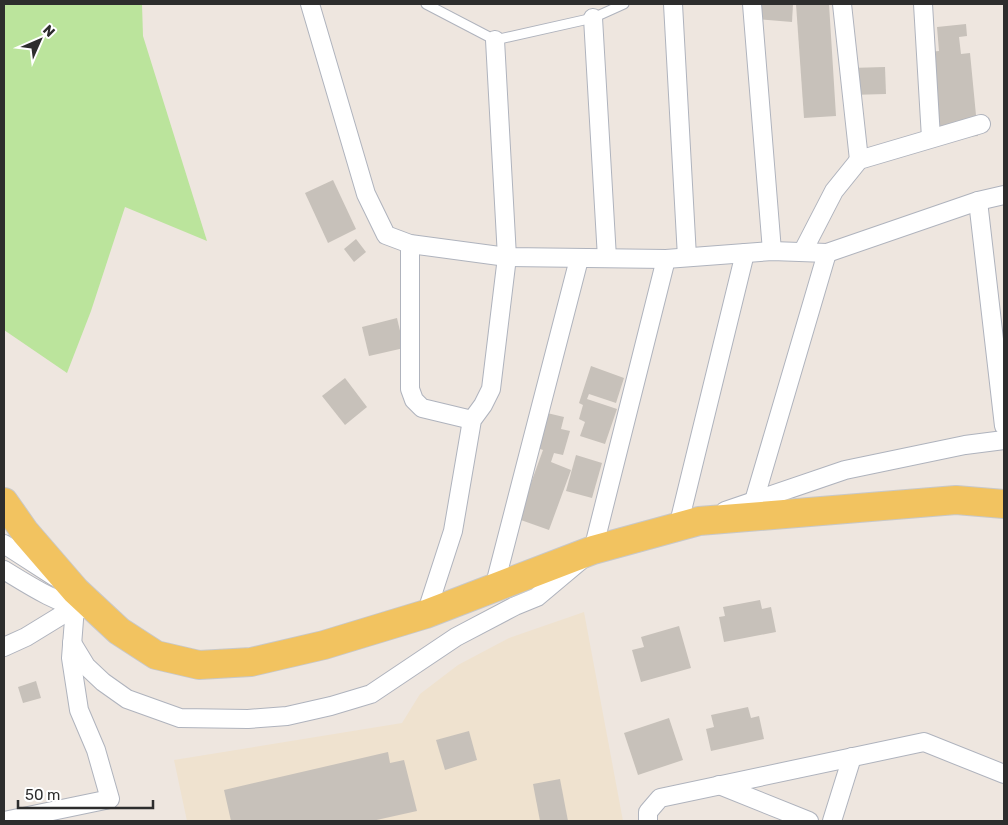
<svg xmlns="http://www.w3.org/2000/svg" width="1008" height="825" font-family="Rubik,sans-serif">
<rect width="100%" height="100%" fill="#eee6df"/>
<!-- education -->
<polygon fill="#efe2cf" points="584,612 623,821 187,821 174,760 402,723 420,694 458,665 509,638"/>
<!-- green -->
<polygon fill="#bbe49c" points="4,4 142,4 143,36 207,241 125,207 91,311 67,373 4,330"/>
<!-- building -->
<g fill="#c7c1ba">
<polygon points="758,4 793,4 792,22 757,19"/>
<polygon points="796,4 829,4 836,116 804,118"/>
<polygon points="966,24 967,36 959,37 961,54 970,53 978,136 941,139 935,77 929,52 939,51 937,27"/>
<polygon points="885,67 886,94 850,95 850,68"/>
<polygon points="333,180 356,229 328,243 305,193"/>
<polygon points="356,239 366,252 354,262 344,249"/>
<polygon points="397,318 404,348 369,356 362,327"/>
<polygon points="591,366 624,378 616,403 589,394 587,399 617,409 605,444 580,436 585,422 579,419 583,405 579,403"/>
<polygon points="345,378 367,407 345,425 322,396"/>
<polygon points="547,413 564,417 561,429 570,431 563,455 554,453 551,462 571,470 549,530 518,519 543,450 537,448"/>
<polygon points="576,455 602,463 592,498 566,491"/>
<polygon points="760,600 762,609 771,607 776,632 724,642 719,617 725,616 723,607"/>
<polygon points="679,626 691,668 641,682 632,650 644,647 641,637"/>
<polygon points="36,681 41,698 23,703 18,687"/>
<polygon points="748,707 751,718 759,716 764,739 711,751 706,729 714,727 711,715"/>
<polygon points="669,718 683,760 638,775 624,733"/>
<polygon points="469,731 477,760 445,770 436,740"/>
<polygon points="388,752 390,763 404,760 417,811 372,821 231,821 224,790"/>
<polygon points="560,779 568,821 540,821 533,784"/>
</g>
<g fill="none" stroke-linecap="round" stroke-linejoin="round">
<defs>
<polyline id="lane" points="426,4 495,40 593,18 624,4"/>
<g id="street">
<polyline points="310,4 366,194 386,235 410,244 507,257 666,259 772,251 827,253 978,201 1004,195"/>
<polyline points="673,4 687,257"/>
<polyline points="752,4 772,251"/>
<polyline points="842,4 859,160"/>
<polyline points="923,4 931,138"/>
<polyline points="593,18 607,258"/>
<polyline points="978,201 1004,426"/>
<polyline points="410,244 410,389 414,400 422,408 472,420"/>
<polyline points="803,251 834,191 859,160 981,124"/>
<polyline points="754,501 827,253"/>
<polyline points="725,511 845,470 965,445 1004,440"/>
<polyline points="678,527 745,253"/>
<polyline points="4,544 55,577"/>
<path d="M4,570C27,584 59,605 86,609"/>
<polyline points="494,588 579,259"/>
<polyline points="426,614 453,531 472,420 483,405 491,389 507,257 495,40"/>
<polyline points="72,643 86,666 103,682 127,699 180,718 248,719 287,716 331,706 371,694 456,637 515,606 537,597 593,550 666,259"/>
<polyline points="4,647 26,637 75,607"/>
<polyline points="719,785 809,821"/>
<polyline points="4,821 110,799 96,750 79,710 71,658 75,607"/>
<polyline points="648,821 648,812 660,798 924,742 1004,774"/>
<polyline points="832,821 852,757"/>
</g>
<polyline id="primary" points="4,502 25,532 76,591 119,631 156,655 199,665 251,662 324,645 426,614 593,550 699,521 956,500 1004,504"/>
</defs>
<!-- lane casing -->
<use href="#lane" stroke="#afb3bd" stroke-width="11"/>
<!-- street casing -->
<use href="#street" stroke="#afb3bd" stroke-width="20"/>
<!-- primary casing -->
<use href="#primary" stroke="#c8c8c8" stroke-width="30"/>
<!-- lane -->
<use href="#lane" stroke="#fff" stroke-width="9"/>
<!-- street -->
<use href="#street" stroke="#fff" stroke-width="18"/>
<!-- primary -->
<use href="#primary" stroke="#f2c360" stroke-width="28"/>
</g>
<!-- border -->
<rect width="1008" height="825" fill="none" stroke="#2d2d2d" stroke-width="10"/>
<!-- north arrow -->
<g transform="translate(40 40) rotate(45)" stroke="#ffffff" stroke-width="4" paint-order="stroke">
<path d="M0-4L9 19L0 12L-9 19Z" fill="#2d2d2d"/>
<text y="-8" font-size="14" font-weight="bold" text-anchor="middle" fill="#2d2d2d">N</text>
</g>
<!-- scale -->
<path d="M18 800v8h135v-8" fill="none" stroke="#2d2d2d" stroke-width="2.5"/>
<text x="25" y="800" font-size="15" fill="#2d2d2d" stroke="#ffffff" stroke-width="4" paint-order="stroke">50 m</text>
</svg>
